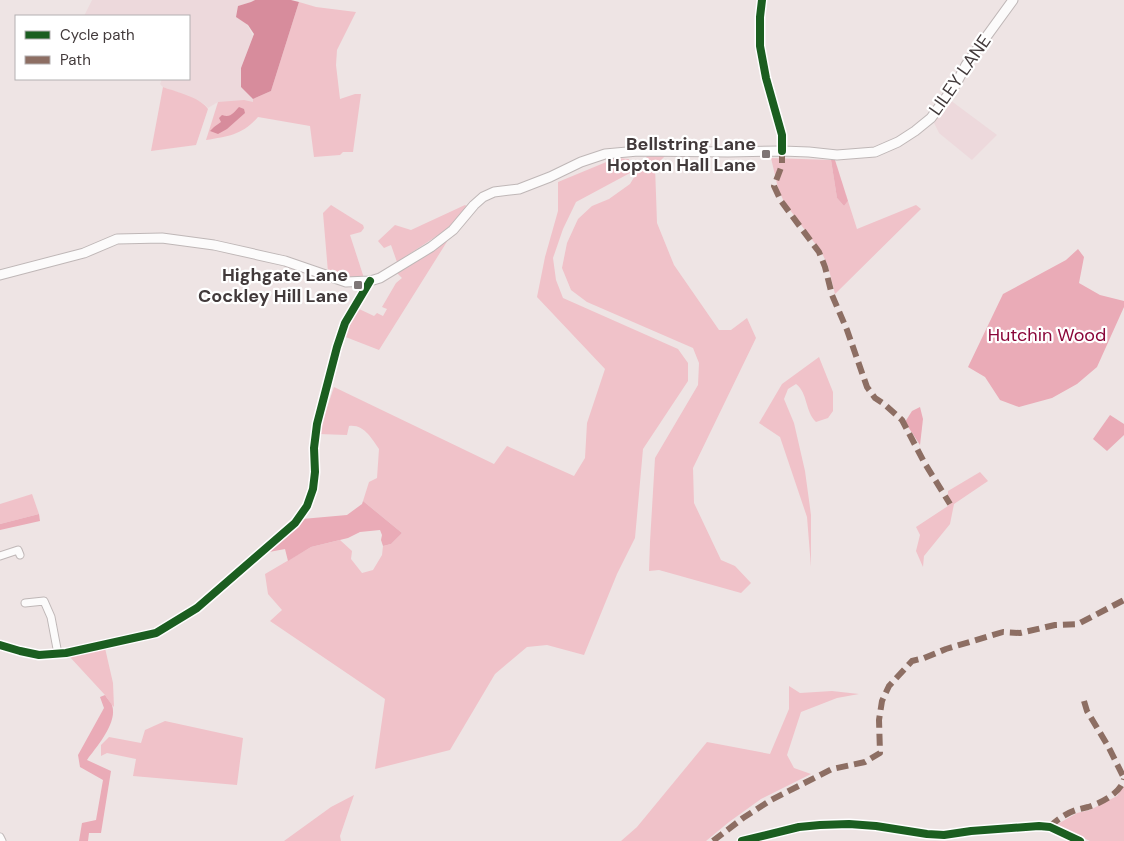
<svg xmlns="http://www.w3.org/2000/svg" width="1124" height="841" font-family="'DM Sans',sans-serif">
<rect width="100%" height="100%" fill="#eee4e4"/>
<!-- built -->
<g fill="#edd9dc">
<polygon points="92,0 255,0 251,2 238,6 253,36 241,68 241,87 253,99 254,102 218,102 208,108 204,104 195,99 163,87 160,84 162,79 189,79 189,16 84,16"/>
<polygon points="950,100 997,135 972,160 939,133 934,123"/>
</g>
<!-- green -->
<g fill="#f0c2c9">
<path d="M299,2L316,7L356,12L337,50L336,65L340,99L355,94H361L353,152H343L340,155L314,157L310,126L258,117C242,135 229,136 206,140L218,102L244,100L253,102V99L271,91Z"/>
<path d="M163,87C176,92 200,97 208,109L196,145L151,151Z"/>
<polygon points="647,156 665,156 655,166 657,223 674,265 719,330 731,330 747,318 756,338 693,468 694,503 721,560 735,566 751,583 741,593 659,570 649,571 650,542 655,458 698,385 699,363 693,348 587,302 571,290 562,268 567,243 578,219 592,206 609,199 630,184"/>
<path d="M616,158L629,159L630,173L576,202L563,229L553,258L556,280L563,298L678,349L688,363V381L643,449L635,538L617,574L584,655L547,645L527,647L495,674L450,750L375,769L385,699L270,621L282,610L268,594L265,574L311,547L340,540L352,551L351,559L362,573L373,570L382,555L383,546L391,544L402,533L363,501L369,482L377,478L379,449C372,439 364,424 349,426L347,435L318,434L334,387L494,464L507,446L574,476L585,458L587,423L605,369L537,297L545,257L558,211V182Z"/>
<polygon points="771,158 831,160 837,198 844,206 848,201 857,229 916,205 921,209 835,294 828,266 822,253 784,202 778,188"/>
<polygon points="331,205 363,225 364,228 361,232 350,235 364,278 347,278 328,272 323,213"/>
<polygon points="465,205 468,207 449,228 397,262 391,245 384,248 378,241 395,225 411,230"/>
<polygon points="448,240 379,350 343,336 357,308 374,316 377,313 383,316 387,309 382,307 396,283 402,278 395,271"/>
<path d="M819,357L833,392V411L828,418L816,422C805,412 808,393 796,384L788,389L784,399L794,423L805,471L811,515V567L807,517L780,437L759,423L782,384Z"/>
<polygon points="980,472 988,481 954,504 950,524 924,556 923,567 916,551 920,535 916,527 948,506 948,491"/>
<polygon points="32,494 39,514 0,524 0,504"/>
<polygon points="105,648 113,683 114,707 112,705 105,695 69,656"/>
<polygon points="789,686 800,693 832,691 859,694 837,698 801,712 787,755 794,768 811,774 761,799 729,822 706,841 621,841 637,827 707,742 770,754 789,709"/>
<polygon points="165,721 243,738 237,785 133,776 136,759 107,753 101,756 101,745 109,737 141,743 145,730"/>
<polygon points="1123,787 1124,787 1124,841 1090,841 1056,825 1077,813 1090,810 1117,796"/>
<polygon points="354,795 340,836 341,841 284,841 331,807"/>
</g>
<!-- forest -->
<g fill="#eaabb7">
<polygon points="831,160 835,160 848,201 844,206 837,198"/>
<polygon points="1078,249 1084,257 1079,283 1100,295 1124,301 1124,307 1097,367 1077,384 1052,398 1019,407 1000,400 985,377 968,367 1003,294 1066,260"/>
<polygon points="920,407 923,419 920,445 905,422 912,411"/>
<polygon points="1110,415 1124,424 1124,435 1107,451 1093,439"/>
<polygon points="363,501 402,533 391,544 383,546 381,540 382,535 380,530 360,532 348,538 311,547 288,561 285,549 269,552 302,519 347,515 362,504"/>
<polygon points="39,514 40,521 0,530 0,524"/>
<path d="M105,695C107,698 110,702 112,705C118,723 97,746 87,760L111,771L101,833H89L88,841H79L82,823L96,820L103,780L80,767L78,755L104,708L100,697Z"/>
</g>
<!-- water -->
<g fill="#d78c9c">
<polygon points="255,0 291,0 299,2 271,91 253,99 241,87 241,68 254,34 248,25 236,17 238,6 251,2"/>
<path d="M239,107L244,109L245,113L227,129L218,134L210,131L214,127L221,122L219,118L222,115C231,118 233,113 239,107Z"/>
</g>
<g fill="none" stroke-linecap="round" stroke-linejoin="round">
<defs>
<g id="minor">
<polyline points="762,0 760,17 760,46 766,78 782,135 782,151"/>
<polyline points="0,556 18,550 20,555"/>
<polyline points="25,603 44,601 51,617 58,654"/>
<polyline points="0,645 20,651 39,655 66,653 156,633 197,608 295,523 307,506 313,489 315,472 314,448 317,424 337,347 345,323 370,281"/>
<polyline points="0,837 2,841"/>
<polyline points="742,841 799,827 820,825 849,824 876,826 927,834 944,835 971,831 1039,826 1050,827 1080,841"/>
</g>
<polyline id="major" points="0,275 84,253 117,239 162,238 214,245 285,261 346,282 370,281 380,278 431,247 453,230 474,205 483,197 494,192 519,189 550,177 581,162 605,154 638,151 728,152 782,151 809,152 837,155 875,152 898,142 915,131 931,118 956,84 966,65 976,51 1013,0"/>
</defs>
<!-- minor casing -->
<use href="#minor" stroke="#bfb7b7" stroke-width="9"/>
<!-- major casing -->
<use href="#major" stroke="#bfb7b7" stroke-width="11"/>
<!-- minor -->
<use href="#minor" stroke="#fcfbfb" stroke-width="7"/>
<!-- major -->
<use href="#major" stroke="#fcfbfb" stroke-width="9"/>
<!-- quiet -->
<g stroke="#8d6e63" stroke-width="6" stroke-dasharray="12 6" stroke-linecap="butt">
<polyline points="782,151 782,165 774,186 781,201 819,252 825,267 832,295 847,330 867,387 875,398 884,404 902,420 924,462 950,504"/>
<polyline points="1084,701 1087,711 1108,746 1124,778"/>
<path d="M1050,827C1056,820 1067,813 1076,810C1080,809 1084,808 1088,807C1101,803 1121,793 1124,779"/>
<polyline points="713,841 743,818 771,800 832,769 865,762 880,753 879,720 882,701 889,686 912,661 924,658 946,649 1003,632 1020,633 1055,625 1078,624 1124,600"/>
</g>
<defs>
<g id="cycleway">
<polyline points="762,0 760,17 760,46 766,78 782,135 782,151"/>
<polyline points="0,645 20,651 39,655 66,653 156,633 197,608 295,523 307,506 313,489 315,472 314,448 317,424 337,347 345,323 370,281"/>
<polyline points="742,841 799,827 820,825 849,824 876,826 927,834 944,835 971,831 1039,826 1050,827 1080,841"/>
</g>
</defs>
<!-- cycleway casing -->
<use href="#cycleway" stroke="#fff" stroke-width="11"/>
<!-- cycleway -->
<use href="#cycleway" stroke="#1b5e20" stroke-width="8"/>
</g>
<!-- markers -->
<g fill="#7e7676" stroke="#fff" stroke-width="2">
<rect x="761" y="149" width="10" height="10" rx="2.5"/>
<rect x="353" y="280" width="10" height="10" rx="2.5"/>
</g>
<g text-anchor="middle" stroke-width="4.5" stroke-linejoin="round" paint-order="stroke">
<!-- street labels -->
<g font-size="18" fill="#423a3b" stroke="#fff">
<text transform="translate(960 75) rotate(-55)" y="6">LILEY LANE</text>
</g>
<!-- poi labels -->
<g font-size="18" font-weight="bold" fill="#423a3b" stroke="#fff" text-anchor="end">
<text x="756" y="150">Bellstring Lane<tspan x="756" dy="21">Hopton Hall Lane</tspan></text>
<text x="348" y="281">Highgate Lane<tspan x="348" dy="21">Cockley Hill Lane</tspan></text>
</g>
<!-- park labels -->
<g font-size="18" fill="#8a0639" stroke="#fff">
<text x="1047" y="341">Hutchin Wood</text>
</g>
</g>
<!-- legend -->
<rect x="15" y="15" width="175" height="65" fill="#ffffff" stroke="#b3b0b1"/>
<rect x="25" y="31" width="25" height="8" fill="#1b5e20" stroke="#b3b0b1"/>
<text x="60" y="40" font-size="15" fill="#423a3b">Cycle path</text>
<rect x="25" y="56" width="25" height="8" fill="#8d6e63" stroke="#b3b0b1"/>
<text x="60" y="65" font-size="15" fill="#423a3b">Path</text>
</svg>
